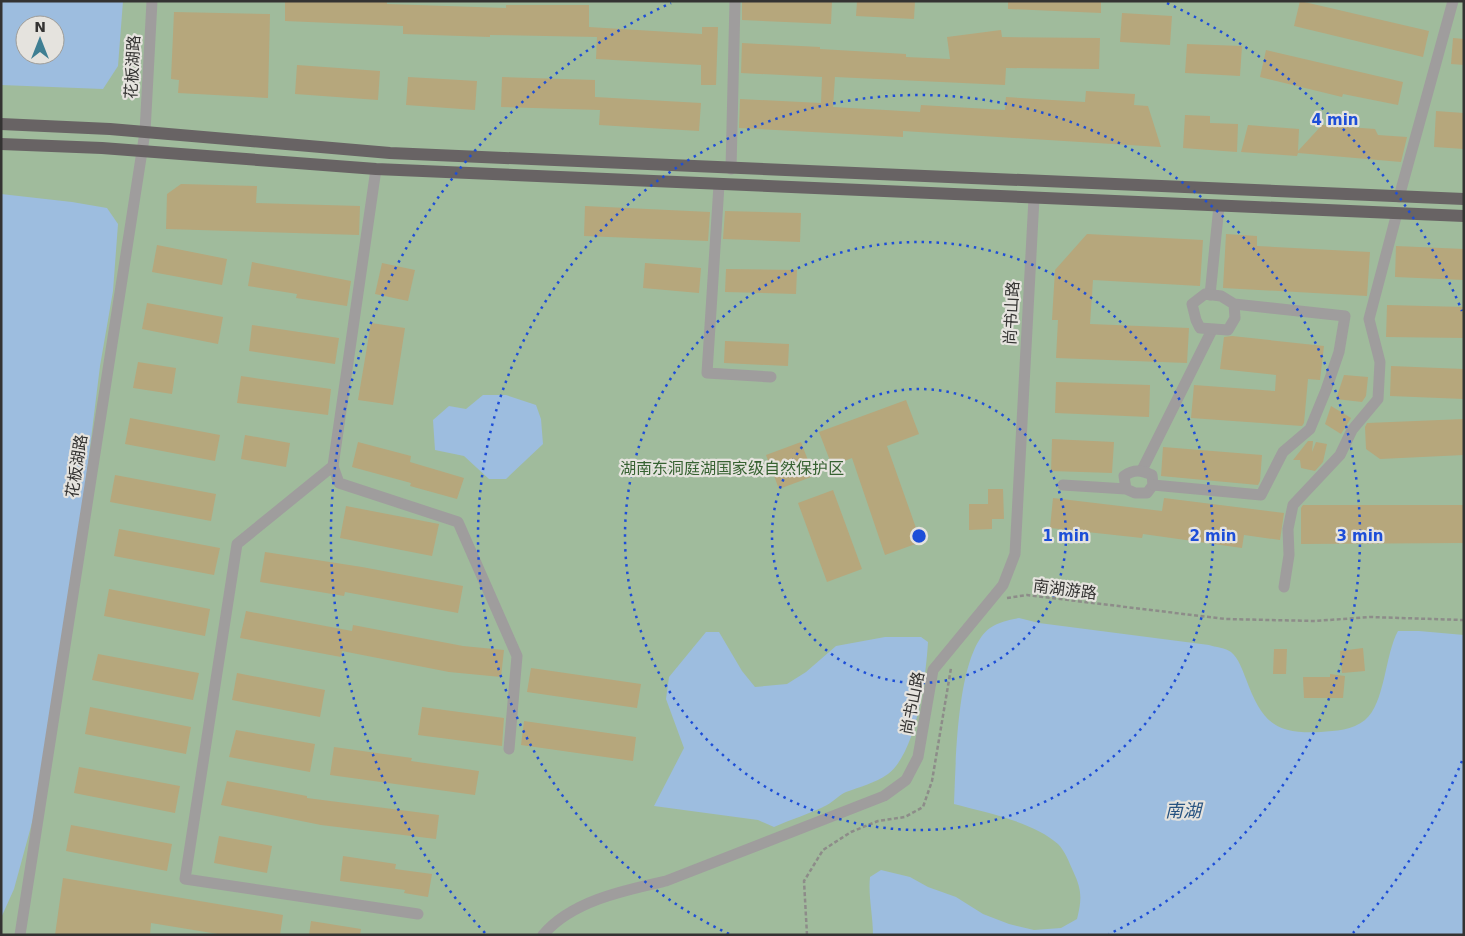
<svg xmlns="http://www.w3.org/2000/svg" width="1465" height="936" font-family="'DejaVu Sans','Noto Sans SC',sans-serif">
<rect width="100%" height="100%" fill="#e5e3de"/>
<!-- green -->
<path fill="#a0bb9c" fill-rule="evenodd" d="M1,1H1464V935H1ZM25,25H55V55H25Z"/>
<!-- water -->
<g fill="#9dbddf" fill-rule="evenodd">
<path d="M1,1H123L118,66L103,89L1,85ZM25,25H55V55H25Z"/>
<polygon points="1,194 72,202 107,208 118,224 113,291 100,366 80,528 36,808 14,889 1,918"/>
<polygon points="483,395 506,395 536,405 541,419 543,444 506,479 489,479 464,456 435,450 433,420 449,406 466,409"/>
<path d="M1019,618L1039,623L1209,645C1215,647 1226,648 1231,652C1239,659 1242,669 1246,679C1262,722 1274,734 1321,732C1335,731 1353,730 1365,720C1385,704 1385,654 1398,631H1419L1464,635V935H873C873,915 868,896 870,877L881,870L910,877L928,887L956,897L983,914L1009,924L1034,930L1061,928L1077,919C1082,899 1082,890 1073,871C1069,862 1065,851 1058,844C1034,822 984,812 954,804C956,764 956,652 990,628C999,622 1008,620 1019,618Z"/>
<path d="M706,632H719L742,671L755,687L787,684L806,672L836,646L885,637H921L928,642C926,676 917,752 888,774C875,783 860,787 846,792C839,795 834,801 827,805C810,814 791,819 774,827L758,820L654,806L684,748L666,699L669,677Z"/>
</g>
<!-- building -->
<g fill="#b6a77c">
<polygon points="285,1 387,1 387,4 506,8 506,5 589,5 589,27 702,34 702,27 718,27 716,85 701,85 701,65 596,59 597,37 490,35 490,37 403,34 403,26 285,21"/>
<polygon points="742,1 832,1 831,24 742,20"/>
<polygon points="857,1 915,1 914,19 856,16"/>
<polygon points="1008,1 1101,1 1101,13 1008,9"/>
<polygon points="1300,1 1429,31 1423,57 1294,26"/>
<polygon points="174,12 270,14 268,98 178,93 179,80 171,79"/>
<polygon points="1122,13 1172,16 1170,45 1120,42"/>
<polygon points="1001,30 1002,37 1100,38 1099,69 1006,68 1005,85 835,77 833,107 920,112 921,105 1005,110 1006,97 1085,102 1086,91 1135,94 1134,105 1148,106 1161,147 903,131 903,137 739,128 740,99 821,103 822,77 741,73 742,43 820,47 820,49 906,54 906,57 950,59 947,37"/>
<polygon points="1453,38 1464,39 1464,65 1451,64"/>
<polygon points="1187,44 1242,46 1240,76 1185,73"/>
<polygon points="1266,50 1403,82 1398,105 1343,94 1342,97 1260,77"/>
<polygon points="297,65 380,71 378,100 295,94"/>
<polygon points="408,77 477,81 475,110 406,105"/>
<polygon points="502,77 595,80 595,97 701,103 699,131 599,125 600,110 501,107"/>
<polygon points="1436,111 1464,113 1464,149 1434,147"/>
<polygon points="1185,115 1210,116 1210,123 1238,124 1237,152 1183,148"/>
<polygon points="1248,125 1299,129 1298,151 1322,125 1375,129 1378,135 1407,137 1401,162 1298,153 1297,156 1241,152"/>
<polygon points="181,184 257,186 256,203 360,206 359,235 166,229 167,194"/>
<polygon points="585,206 710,212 708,241 584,236"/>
<polygon points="725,211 801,213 800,242 723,239"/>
<polygon points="1087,234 1203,240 1200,286 1093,280 1090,324 1189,328 1187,363 1056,358 1058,320 1052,320 1055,270"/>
<polygon points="1226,234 1257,236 1257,246 1370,252 1367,296 1223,288"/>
<polygon points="157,245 227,259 222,285 152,272"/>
<polygon points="1396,246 1464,249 1464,280 1395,277"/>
<polygon points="252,262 351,281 347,306 296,298 297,294 248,286"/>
<polygon points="382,263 415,270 408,301 375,294"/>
<polygon points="645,263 701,268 699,293 643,288"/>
<polygon points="726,269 797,270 796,294 725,292"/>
<polygon points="147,303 223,317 218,344 142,329"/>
<polygon points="1387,305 1464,307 1464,338 1386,337"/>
<polygon points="371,323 405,328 393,405 358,400"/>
<polygon points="252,325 339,338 335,364 249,351"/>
<polygon points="1232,336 1324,346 1320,380 1308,379 1304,423 1302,426 1191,418 1194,385 1275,391 1276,375 1220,369 1224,337"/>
<polygon points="725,341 789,344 788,366 724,363"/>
<polygon points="138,362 176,368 172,394 133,388"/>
<polygon points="1391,366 1464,369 1464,399 1390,396"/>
<polygon points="1344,375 1368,377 1366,396 1362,402 1336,399"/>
<polygon points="241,376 331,389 328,415 237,403"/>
<polygon points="1056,382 1150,385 1149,417 1055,413"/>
<polygon points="906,400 919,434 887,446 921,542 885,555 852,458 832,466 819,432"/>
<polygon points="1331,406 1351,418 1341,434 1325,424"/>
<polygon points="130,418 220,435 215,461 125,444"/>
<polygon points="1464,419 1464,455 1380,459 1366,449 1365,427 1367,423"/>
<polygon points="245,435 290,443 286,467 241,459"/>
<polygon points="1052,439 1114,442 1112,473 1051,471"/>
<polygon points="1308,441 1313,441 1312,452 1316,442 1327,444 1323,462 1315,471 1301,468 1300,460 1293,460"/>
<polygon points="358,442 411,456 410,462 464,478 457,499 410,486 411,483 352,467"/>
<polygon points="801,442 814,476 779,489 766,455"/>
<polygon points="1163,447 1262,455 1260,481 1258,485 1161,476"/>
<polygon points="115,475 216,494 211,521 110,502"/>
<polygon points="988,489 1003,489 1004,519 992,519 992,529 969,530 969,504 988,504"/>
<polygon points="833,490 862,569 827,582 798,503"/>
<polygon points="1053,498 1162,511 1164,498 1284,513 1280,540 1244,535 1242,548 1143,534 1142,538 1050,528"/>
<polygon points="1303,505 1464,505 1464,543 1301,544 1301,508"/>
<polygon points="346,506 439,524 432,556 340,538"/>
<polygon points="119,529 220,548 214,575 114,556"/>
<polygon points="265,552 362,567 463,586 458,613 345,592 344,596 260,582"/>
<polygon points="109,589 210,609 205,636 104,616"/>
<polygon points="246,611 352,631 353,625 463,646 504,650 501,677 449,672 342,651 341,657 240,638"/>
<polygon points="1363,648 1365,671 1342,673 1340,651"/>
<polygon points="1274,649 1287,649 1286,674 1273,674"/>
<polygon points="98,654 199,673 193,700 92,680"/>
<polygon points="531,668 641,684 637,708 527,692"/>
<polygon points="237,673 325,690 320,717 232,700"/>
<polygon points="1330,674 1345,676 1343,698 1304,698 1303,677 1330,677"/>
<polygon points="90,707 191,727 186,754 85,734"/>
<polygon points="422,707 504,718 502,746 418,735"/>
<polygon points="524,721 636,737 633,761 521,745"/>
<polygon points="236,730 315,744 310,772 229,757"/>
<polygon points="334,747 412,758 411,761 479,771 475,795 330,775"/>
<polygon points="79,767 180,786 175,813 74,793"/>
<polygon points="227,781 307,796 307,798 439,815 436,839 321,825 221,805"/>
<polygon points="71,825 172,844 167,871 66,851"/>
<polygon points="219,836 272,846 267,873 214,863"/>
<polygon points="343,856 396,864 395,869 432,874 428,897 404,893 405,890 340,881"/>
<polygon points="63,878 283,915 280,935 224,935 151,923 150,935 55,935"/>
<polygon points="311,921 361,929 360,935 309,935"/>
</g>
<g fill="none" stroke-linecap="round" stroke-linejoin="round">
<!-- path -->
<g stroke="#8d8c89" stroke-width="2.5" stroke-dasharray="4 2.5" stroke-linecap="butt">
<polyline points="1007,598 1027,595 1225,619 1315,621 1370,617 1464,620"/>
<polyline points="807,935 804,881 823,850 851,832 878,821 905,817 923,807 932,781 951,668"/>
</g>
<!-- minor -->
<g stroke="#9f9d9d" stroke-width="11">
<polyline points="376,169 333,466 237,544 185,879 418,914"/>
<polyline points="731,169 735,1"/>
<polyline points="719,185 707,373 771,377"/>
<polyline points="1399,197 1453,1"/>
<polyline points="1210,295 1219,206"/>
<polyline points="333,466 339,483 458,522 517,656 509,749"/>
<polyline points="1142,470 1212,330"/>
<path d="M1063,485L1126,489L1124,476C1134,469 1141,470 1152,475L1153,485L1147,493H1135L1126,489"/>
<polyline points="1153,485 1261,495 1283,452 1310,429 1326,390 1339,352 1345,316 1234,304 1221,296 1205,294 1192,304 1196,320 1200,328 1228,330 1235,318 1234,304"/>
<polyline points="1284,587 1289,555 1288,529 1293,505 1340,455 1352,430 1378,399 1380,362 1369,319 1397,213"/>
<polyline points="20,935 145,132 152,1"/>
<path d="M543,935C571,901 625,890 666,881L884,796L906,780L918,757L933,670L1003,585L1015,554L1034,198"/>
</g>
<!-- major -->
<g stroke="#686364" stroke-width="12">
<polyline points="1,124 110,129 390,153 1464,199"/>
<polyline points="1,144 102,148 376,169 1464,216"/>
</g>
</g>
<!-- distance rings -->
<g fill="none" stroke="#1d4ed8" stroke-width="2.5" stroke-dasharray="2.5 5">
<circle cx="919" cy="536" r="147"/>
<circle cx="919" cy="536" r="294"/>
<path d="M729 934A441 441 0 1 1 1109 934"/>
<path d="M1462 761A588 588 0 0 1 1353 933M485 933A588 588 0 0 1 671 3M1167 3A588 588 0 0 1 1462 311"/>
</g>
<g text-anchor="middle" stroke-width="4.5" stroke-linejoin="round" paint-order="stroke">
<!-- street labels -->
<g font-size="16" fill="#343332" stroke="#e5e3de">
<text transform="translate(132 67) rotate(-87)" y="6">花板湖路</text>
<text transform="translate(1011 313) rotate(-87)" y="6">尚书山路</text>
<text transform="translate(76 466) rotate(-81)" y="6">花板湖路</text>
<text transform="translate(1065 589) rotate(7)" y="6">南湖游路</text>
<text transform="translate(912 703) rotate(-79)" y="6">尚书山路</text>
</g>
<!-- park labels -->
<g font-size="16" fill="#376232" stroke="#e5e3de">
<text x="732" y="474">湖南东洞庭湖国家级自然保护区</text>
</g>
<!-- water labels -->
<g font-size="18" font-style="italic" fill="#275381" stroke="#e5e3de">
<text x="1183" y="817">南湖</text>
</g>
</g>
<circle cx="919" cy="536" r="8" fill="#1d4ed8" stroke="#e5e3de" stroke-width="2.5"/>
<g font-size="15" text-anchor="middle" font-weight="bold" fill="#1d4ed8" stroke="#e5e3de" stroke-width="4.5" stroke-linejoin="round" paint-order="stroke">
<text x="1335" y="125">4 min</text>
<text x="1066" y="541">1 min</text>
<text x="1213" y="541">2 min</text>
<text x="1360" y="541">3 min</text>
</g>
<!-- border -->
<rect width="1465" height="936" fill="none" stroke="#343332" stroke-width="5"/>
<!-- north arrow -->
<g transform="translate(40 40)"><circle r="24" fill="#e5e3de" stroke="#9e9d99"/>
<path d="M0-4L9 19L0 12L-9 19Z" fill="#3f7f93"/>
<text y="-8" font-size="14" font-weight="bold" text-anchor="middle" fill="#343332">N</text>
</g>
</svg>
